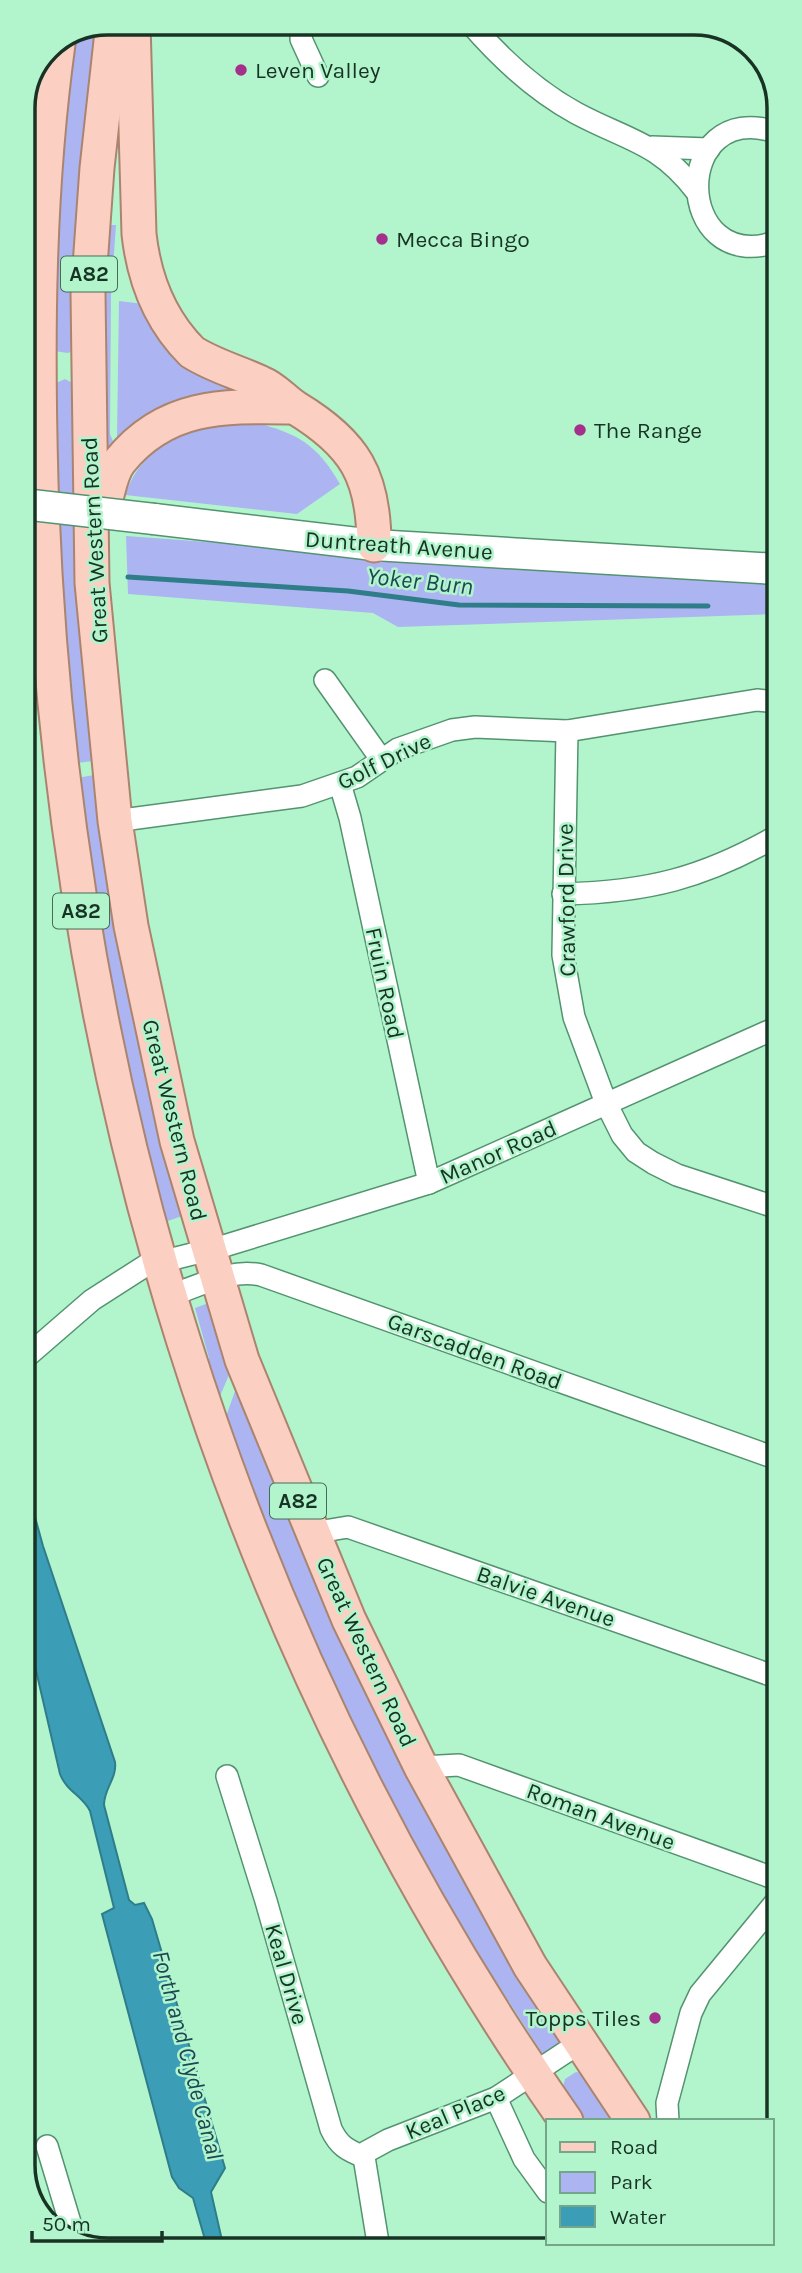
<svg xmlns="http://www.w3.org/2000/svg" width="802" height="2273" font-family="Karla,sans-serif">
<rect width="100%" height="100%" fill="#b2f5cd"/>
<!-- green -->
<g fill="#acb5f1">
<polygon points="105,24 76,349 68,353 54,351 52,254 73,37"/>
<polygon points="109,225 116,225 111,296 110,434 117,451 105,470 104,348"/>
<polygon points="119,301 144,304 273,397 124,445 117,437"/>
<polygon points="65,379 74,384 100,760 70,764 56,625 56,383"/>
<path d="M253,422C297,433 317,444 340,484L297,514L125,495C146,436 198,426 253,422Z"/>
<polygon points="126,536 777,584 777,614 398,627 373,613 128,594"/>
<polygon points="100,774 191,1213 159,1224 71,779"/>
<polygon points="214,1301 235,1361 217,1403 207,1375 209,1358 195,1308"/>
<polygon points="239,1380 372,1700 430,1819 564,2042 544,2056 438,1892 382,1787 318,1656 224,1422"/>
<polygon points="576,2072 587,2074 618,2121 582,2121 562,2091 565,2079"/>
</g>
<!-- water -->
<path fill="#3b9db6" stroke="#307d8a" stroke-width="2" d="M25,1481L43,1546L115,1762C117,1779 104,1788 104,1805L129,1900L135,1905L144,1903L152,1919L225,2168L211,2192L224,2249L208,2250L193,2198L179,2188L172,2177L102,1914L114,1908L90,1811C82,1795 67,1792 60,1774L25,1623Z"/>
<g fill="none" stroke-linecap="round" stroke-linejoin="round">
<!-- stream -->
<polyline stroke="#307d8a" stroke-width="5" points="128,577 348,591 459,605 708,606"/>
<defs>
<g id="street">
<polyline points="302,23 301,39 318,76"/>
<path d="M470,23C501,59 534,90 576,113C626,140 659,142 696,191"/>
<path d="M776,132C670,98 673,276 776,242"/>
<polyline points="652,147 709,149"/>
<polyline points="325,680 381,759"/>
<polyline points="567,731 563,955 574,1017 606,1103 622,1135 636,1152 653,1163 677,1175 778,1208"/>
<polyline points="340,784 350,818 429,1183"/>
<polyline points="115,821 302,796 357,777 398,749 452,730 475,727 567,731 757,700 777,702"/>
<path d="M563,894C648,892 703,878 777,836"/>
<path d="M171,1295C200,1286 231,1268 261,1275L778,1459"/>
<polyline points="25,1358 92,1300 145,1266 224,1246 429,1183 778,1027"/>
<polyline points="312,1533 348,1527 779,1678"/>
<polyline points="421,1767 459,1765 779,1880"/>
<path d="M227,1776L266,1901L331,2129C339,2146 347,2150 364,2157"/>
<polyline points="496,2098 524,2159 548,2192"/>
<polyline points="668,2121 667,2103 691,2013 700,1994 779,1898"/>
<polyline points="772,2134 779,2133"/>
<polyline points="47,2146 75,2239"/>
<polyline points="364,2157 366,2152 388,2140 496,2098 581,2042"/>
<polyline points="364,2157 379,2249"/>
<polyline points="587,2243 590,2248"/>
</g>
<polyline id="secondary" points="154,519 374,545 777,569"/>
<g id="primary">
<polyline points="113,23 97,168 88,294 92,583 115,821 131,926 177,1141 242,1360 349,1620 421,1767 530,1966 633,2121"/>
<path d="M133,23L139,234C144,279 159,319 192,352C214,366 238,372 261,383C276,389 283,400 296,408C355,444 374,476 374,545"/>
<path d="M58,44C38,189 37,335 41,482C59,1069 228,1638 566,2121"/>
<path d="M98,516C110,499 107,478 120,461C167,403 227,406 293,407"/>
<polyline points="654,2243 657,2247"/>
<polyline points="721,2243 722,2244"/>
</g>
</defs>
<!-- street casing -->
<use href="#street" stroke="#53936f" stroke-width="24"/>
<!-- secondary casing -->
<use href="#secondary" stroke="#53936f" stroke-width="33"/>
<!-- primary casing -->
<use href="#primary" stroke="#aa846f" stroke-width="37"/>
<!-- street -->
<use href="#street" stroke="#fff" stroke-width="21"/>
<!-- secondary -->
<use href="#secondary" stroke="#fff" stroke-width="30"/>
<!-- primary -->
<use href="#primary" stroke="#fbcfc1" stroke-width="33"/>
<defs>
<polyline id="secondary-bridge" points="23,504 154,519"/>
</defs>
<!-- secondary-bridge casing -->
<use href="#secondary-bridge" stroke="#53936f" stroke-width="33" stroke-linecap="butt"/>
<!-- secondary-bridge -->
<use href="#secondary-bridge" stroke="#fff" stroke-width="30"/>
</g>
<!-- markers -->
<g fill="#a4308b" stroke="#b2f5cd" stroke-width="2.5">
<circle cx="241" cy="70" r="7"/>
<circle cx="382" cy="239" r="7"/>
<circle cx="580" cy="430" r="7"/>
<circle cx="655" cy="2018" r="7"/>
</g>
<g text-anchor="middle" stroke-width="5" stroke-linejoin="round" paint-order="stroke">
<!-- shield labels -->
<g fill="#b2f5cd" stroke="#466d57" stroke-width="2">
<rect x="61" y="256.5" width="56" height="35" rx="5"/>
<rect x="53" y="893.5" width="56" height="35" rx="5"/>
<rect x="270" y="1483.5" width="56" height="35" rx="5"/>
</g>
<g font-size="21" font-weight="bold" fill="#183324">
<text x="89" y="281">A82</text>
<text x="81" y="918">A82</text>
<text x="298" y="1508">A82</text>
</g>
<!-- poi labels -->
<g font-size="23" fill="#183324" stroke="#b2f5cd" text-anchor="start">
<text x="255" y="78">Leven Valley</text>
<text x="396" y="247">Mecca Bingo</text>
<text x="594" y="438">The Range</text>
<text x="641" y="2026" text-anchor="end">Topps Tiles</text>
</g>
<!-- street labels -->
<g font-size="23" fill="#183324" stroke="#b2f5cd">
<text transform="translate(94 540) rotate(-93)" y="8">Great Western Road</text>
<text transform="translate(399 545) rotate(4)" y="8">Duntreath Avenue</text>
<text transform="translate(384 761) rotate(-26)" y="8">Golf Drive</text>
<text transform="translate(566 900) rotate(-91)" y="8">Crawford Drive</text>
<text transform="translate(385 983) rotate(78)" y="8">Fruin Road</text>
<text transform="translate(175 1120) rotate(76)" y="8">Great Western Road</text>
<text transform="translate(498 1152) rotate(-24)" y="8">Manor Road</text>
<text transform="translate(475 1351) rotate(20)" y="8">Garscadden Road</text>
<text transform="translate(546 1596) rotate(19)" y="8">Balvie Avenue</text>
<text transform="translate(367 1652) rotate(65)" y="8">Great Western Road</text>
<text transform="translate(601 1816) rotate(20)" y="8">Roman Avenue</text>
<text transform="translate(287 1974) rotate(74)" y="8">Keal Drive</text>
<text transform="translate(455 2112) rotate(-23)" y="8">Keal Place</text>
</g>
<!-- water labels -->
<g font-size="24" font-style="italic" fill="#1d4853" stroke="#b2f5cd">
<text transform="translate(420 581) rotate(6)" y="8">Yoker Burn</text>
<text transform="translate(188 2055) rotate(75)" y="8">Forth and Clyde Canal</text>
</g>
</g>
<!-- crop -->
<path d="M0 0H802V2273H0ZM108 35H694A73 73 0 0 1 767 108V2165A73 73 0 0 1 694 2238H108A73 73 0 0 1 35 2165V108A73 73 0 0 1 108 35Z" fill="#b2f5cd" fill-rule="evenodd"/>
<path fill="none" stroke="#183324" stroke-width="3.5" d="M108 35H694A73 73 0 0 1 767 108V2165A73 73 0 0 1 694 2238H108A73 73 0 0 1 35 2165V108A73 73 0 0 1 108 35Z"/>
<!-- legend -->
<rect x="546" y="2119" width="228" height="126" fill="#b2f5cd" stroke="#74a789" stroke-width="2"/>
<rect x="560" y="2142" width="35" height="10" fill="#fbcfc1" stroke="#74a789" stroke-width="2"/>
<text x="610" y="2154" font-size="21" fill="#183324">Road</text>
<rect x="560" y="2172" width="35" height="21" fill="#acb5f1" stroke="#74a789" stroke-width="2"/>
<text x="610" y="2189" font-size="21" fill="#183324">Park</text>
<rect x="560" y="2206" width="35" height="21" fill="#3b9db6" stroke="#74a789" stroke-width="2"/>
<text x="610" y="2224" font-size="21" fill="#183324">Water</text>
<!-- scale -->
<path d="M32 2231v10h130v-10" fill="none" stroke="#183324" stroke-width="3.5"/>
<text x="42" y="2231" font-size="21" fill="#183324" stroke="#b2f5cd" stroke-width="5" paint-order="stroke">50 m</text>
</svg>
